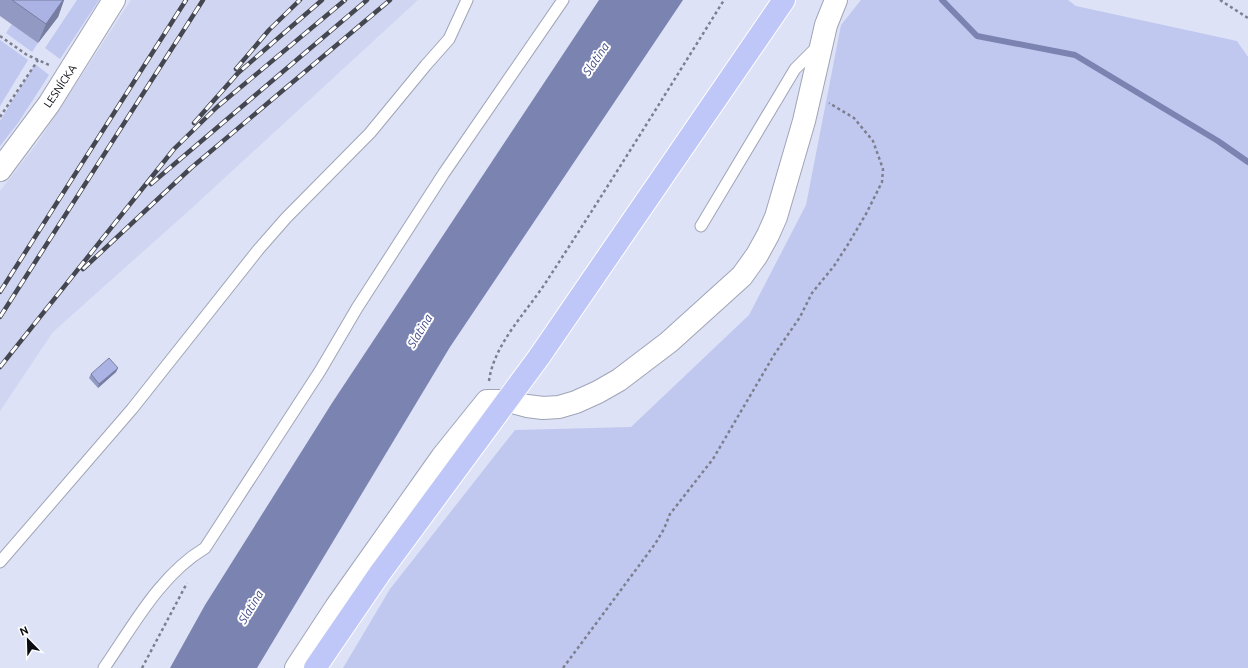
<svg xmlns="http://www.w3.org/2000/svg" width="1248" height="668" font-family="Ubuntu,sans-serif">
<rect width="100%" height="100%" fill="#dde2f6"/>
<!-- built -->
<polygon fill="#d0d6f1" points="131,0 418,0 193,207 53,332 0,411 0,191 38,142"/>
<!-- green -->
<g fill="#c0c8f0">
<polygon points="77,0 99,0 60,59 45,48"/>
<polygon points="861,0 1068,0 1076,6 1237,41 1248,57 1248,668 343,668 390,589 515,430 631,427 749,315 806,205 841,25"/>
<polygon points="12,24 38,43 32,52 6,33"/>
<polygon points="0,40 28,60 0,106"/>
<polygon points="35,64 49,75 18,123 0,146 0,121"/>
</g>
<!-- water -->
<polygon fill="#7b83b1" points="599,0 683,0 450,347 257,668 170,668 205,605 332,403"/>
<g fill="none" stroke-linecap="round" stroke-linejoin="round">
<!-- stream -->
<polyline stroke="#7b83b1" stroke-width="6" points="942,0 977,36 1075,55 1218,141 1248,162"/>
<defs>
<g id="service">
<polyline points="701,226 795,69 817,47"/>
<polyline points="0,562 132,409 258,250 286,218 370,133 426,65 449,39 467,0"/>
<path d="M104,668C133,626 160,575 205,548L320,371L357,308L444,173L563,0"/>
</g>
<g id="minor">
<polyline points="0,170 49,104 114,0"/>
<polyline points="296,668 336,607 442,457 487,401 509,401 527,406 543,408 559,407 576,402 598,392 619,380 669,342 742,276 757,255 768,235 776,217 804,121 826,25 836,0"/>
</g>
<polyline id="primary" points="539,357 784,0"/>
</defs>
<!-- service casing -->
<use href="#service" stroke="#a0a4b7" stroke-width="13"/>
<!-- minor casing -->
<use href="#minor" stroke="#a0a4b7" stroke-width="24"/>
<!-- primary casing -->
<use href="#primary" stroke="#fff" stroke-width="24"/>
<!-- path -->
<g stroke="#7c7f8d" stroke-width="2.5" stroke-dasharray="3 3" stroke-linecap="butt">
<polyline points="1220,0 1248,18"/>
<polyline points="0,36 27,55 49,65"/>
<polyline points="0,117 38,60"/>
<path d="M489,381C494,343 528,311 548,279C608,187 666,93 724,0"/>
<polyline points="142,668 187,583"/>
<polyline points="563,668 655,544 664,529 670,514 713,459 774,355 800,317 812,293 834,266 847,246 866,214 882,182 883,169 873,141 854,118 829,103"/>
</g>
<!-- service -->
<use href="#service" stroke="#fff" stroke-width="11"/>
<!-- minor -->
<use href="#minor" stroke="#fff" stroke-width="22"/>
<!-- primary -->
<use href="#primary" stroke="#bfc7f8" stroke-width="22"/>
<defs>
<g id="rail">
<polyline points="236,69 269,30 300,0"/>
<polyline points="194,123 238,73 322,0"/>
<polyline points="151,184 367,0"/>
<polyline points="83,269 191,168 390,0"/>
<polyline points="0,292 186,0"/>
<polyline points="0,317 203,0"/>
<polyline points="0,367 174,149 217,107 345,0"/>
</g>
</defs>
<!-- rail casing -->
<use href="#rail" stroke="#444650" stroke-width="4.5"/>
<!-- rail -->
<use href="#rail" stroke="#fff" stroke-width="3" stroke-dasharray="9" stroke-linecap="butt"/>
<defs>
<polyline id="primary-bridge" points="315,668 380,573 539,357"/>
</defs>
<!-- primary-bridge casing -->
<use href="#primary-bridge" stroke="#fff" stroke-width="24" stroke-linecap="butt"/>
<!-- primary-bridge -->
<use href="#primary-bridge" stroke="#bfc7f8" stroke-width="22"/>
</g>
<!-- wall -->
<g fill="#929ac4">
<polygon points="0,0 64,0 58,17 38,43 0,16"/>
<polygon points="118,368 116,372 98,388 89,378 91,374"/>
</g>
<!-- shaded-wall -->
<g fill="#777da0">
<polygon points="63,0 64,0 58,17 38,43 46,24"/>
<polygon points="118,368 116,372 98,388 99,384"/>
</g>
<!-- building -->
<g fill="#aab3e4" stroke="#777da0">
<polygon points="12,0 63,0 46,24"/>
<polygon points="109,358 118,368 99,384 91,374"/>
</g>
<g text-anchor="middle" stroke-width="4" stroke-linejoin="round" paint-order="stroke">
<!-- street labels -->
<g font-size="11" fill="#0b0c12" stroke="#fff">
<text transform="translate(60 86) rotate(-56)" y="4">LESNÍCKA</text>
</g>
<!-- water labels -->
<g font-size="12" font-style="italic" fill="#434a87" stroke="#fff">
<text transform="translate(596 59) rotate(-56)" y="4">Slatina</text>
<text transform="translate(420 331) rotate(-59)" y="4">Slatina</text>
<text transform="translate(251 607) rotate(-59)" y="4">Slatina</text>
</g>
</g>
<!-- north arrow -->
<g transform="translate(28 640) rotate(337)" stroke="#ffffff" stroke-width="3" paint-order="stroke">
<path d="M0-3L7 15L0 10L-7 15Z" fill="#0b0c12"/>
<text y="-6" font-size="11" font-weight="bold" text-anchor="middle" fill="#0b0c12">N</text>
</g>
</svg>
